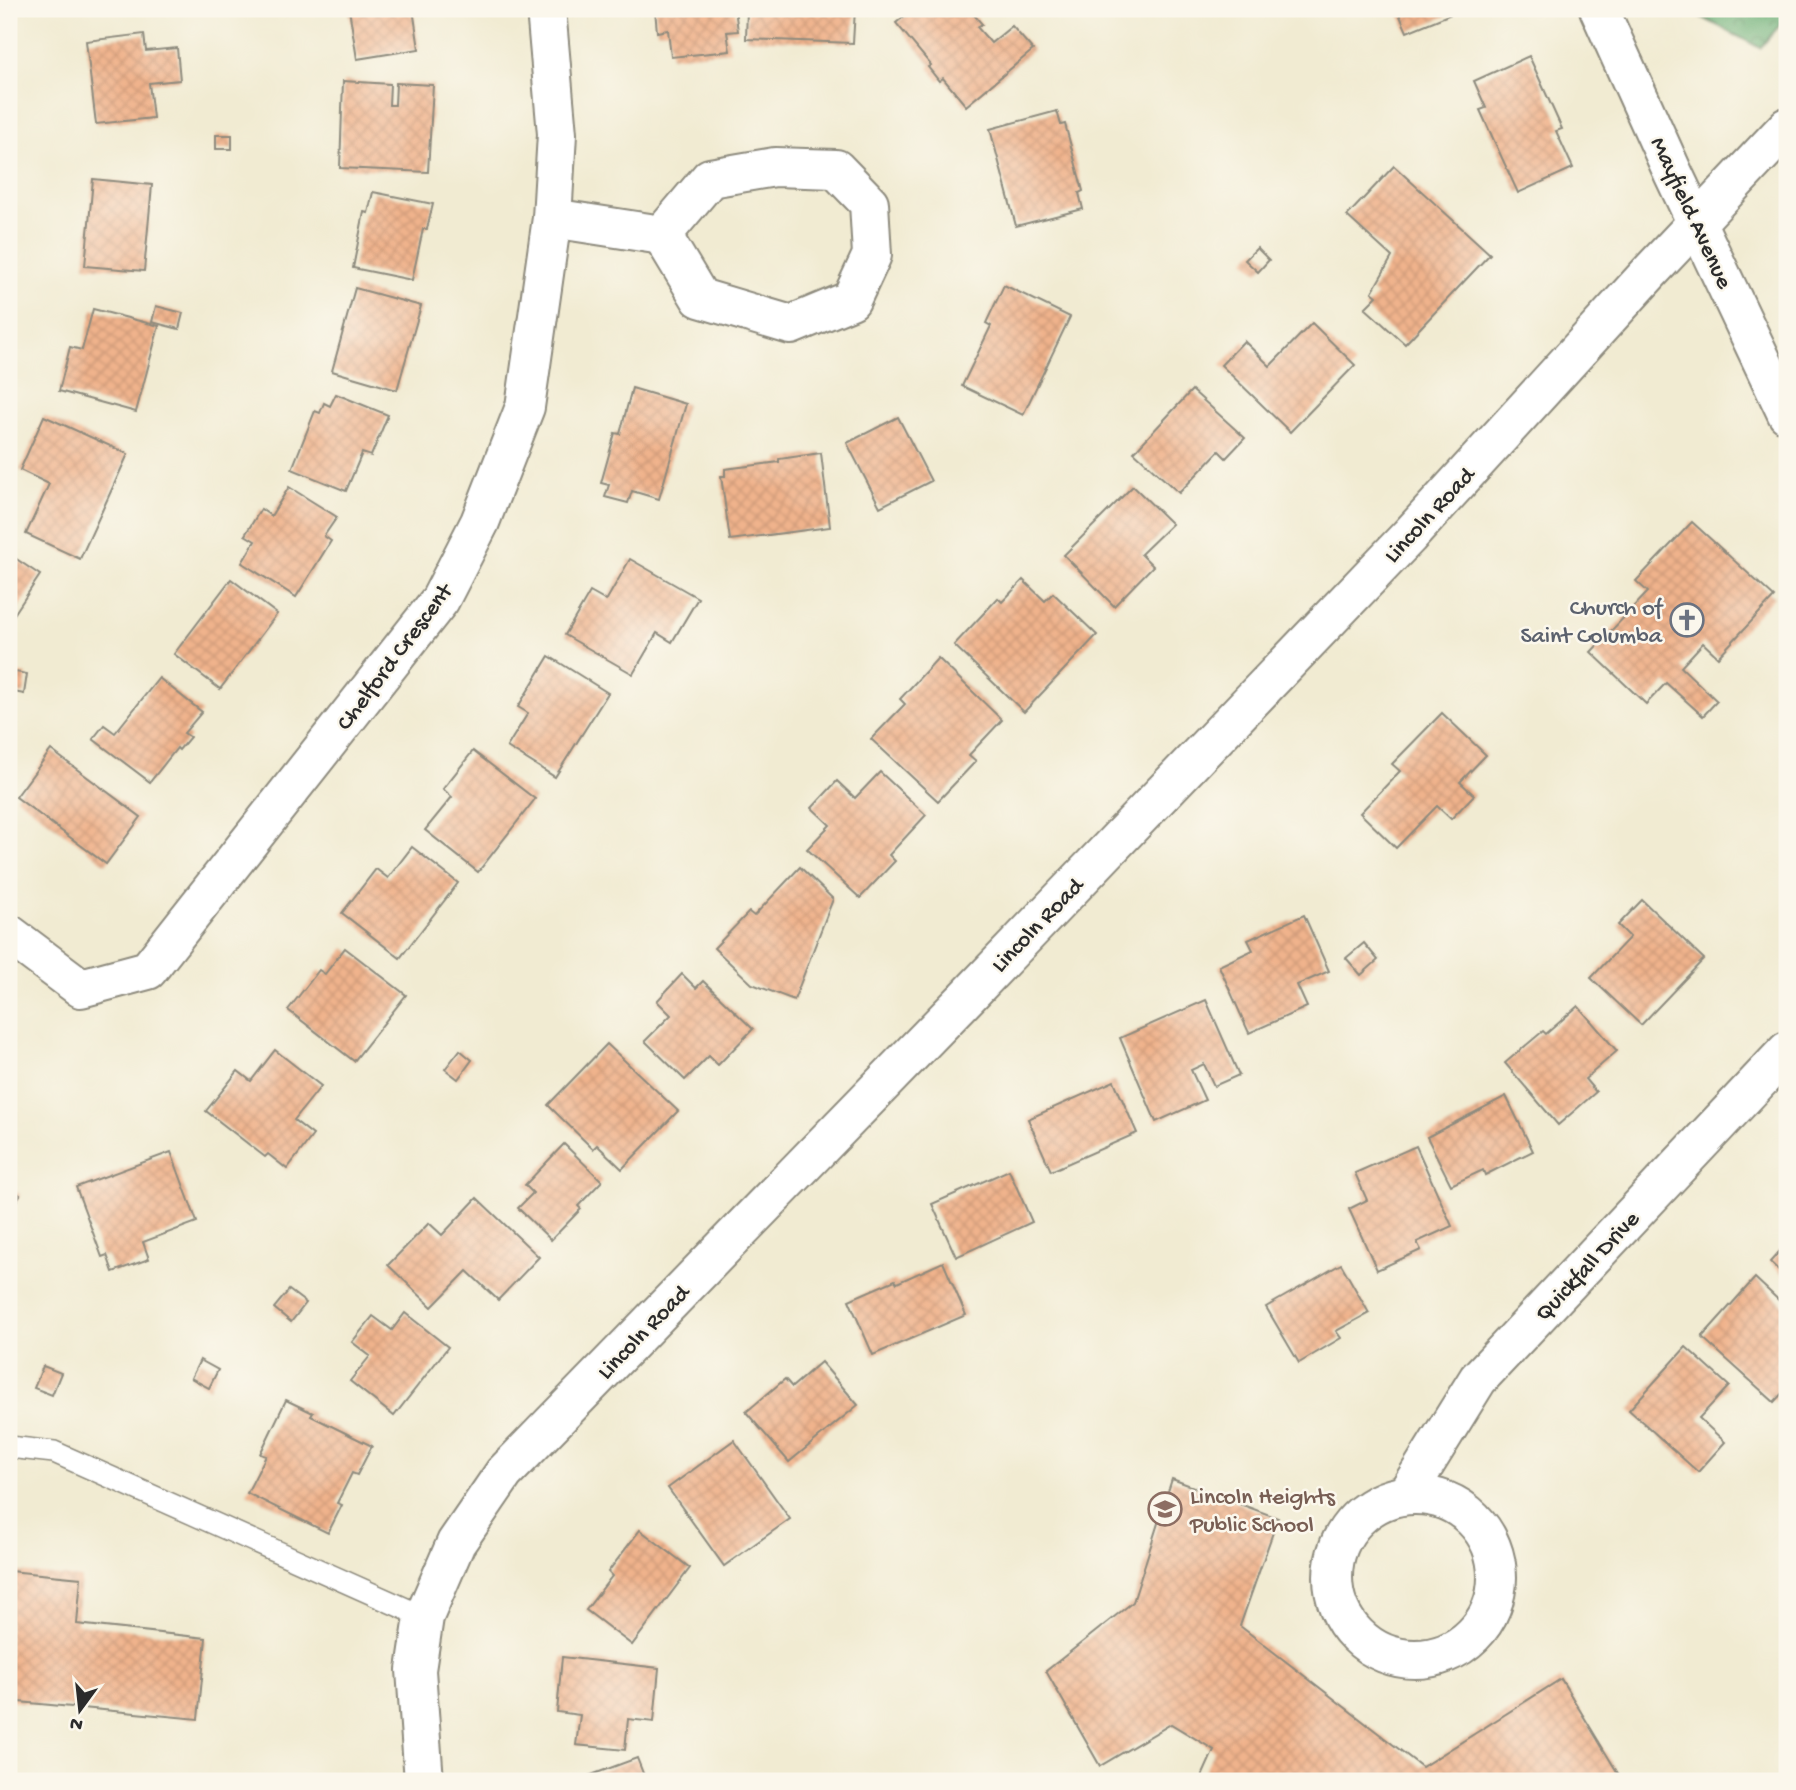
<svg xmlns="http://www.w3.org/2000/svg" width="1796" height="1790" font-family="'Gochi Hand',sans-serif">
<defs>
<pattern id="forest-crowns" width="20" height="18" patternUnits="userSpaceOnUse" patternTransform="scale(1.75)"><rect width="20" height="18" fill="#68ad72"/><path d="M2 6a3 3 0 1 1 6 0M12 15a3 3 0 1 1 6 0" fill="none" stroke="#568d5e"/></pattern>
<pattern id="building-cross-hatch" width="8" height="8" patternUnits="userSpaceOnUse" patternTransform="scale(1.75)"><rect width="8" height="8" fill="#f0b38c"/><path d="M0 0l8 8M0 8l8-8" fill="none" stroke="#ce9a79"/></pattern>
</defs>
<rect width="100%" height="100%" fill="#fbf7ec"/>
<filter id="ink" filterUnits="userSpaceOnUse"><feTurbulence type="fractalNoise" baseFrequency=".0143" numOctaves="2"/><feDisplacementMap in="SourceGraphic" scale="14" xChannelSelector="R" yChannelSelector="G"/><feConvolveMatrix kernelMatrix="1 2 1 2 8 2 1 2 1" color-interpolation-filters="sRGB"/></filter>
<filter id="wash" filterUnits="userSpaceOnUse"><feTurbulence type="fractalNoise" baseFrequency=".00686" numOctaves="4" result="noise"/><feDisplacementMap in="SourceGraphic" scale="28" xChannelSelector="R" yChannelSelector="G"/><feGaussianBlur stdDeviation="1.57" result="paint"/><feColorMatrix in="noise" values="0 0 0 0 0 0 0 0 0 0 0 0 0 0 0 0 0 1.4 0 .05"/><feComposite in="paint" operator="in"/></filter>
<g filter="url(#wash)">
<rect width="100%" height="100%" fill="#f1ebd2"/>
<!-- forest -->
<polygon fill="url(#forest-crowns)" stroke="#4a6c4e" stroke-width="2" points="1691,9 1787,9 1787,17 1760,48 1692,12"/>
<g id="blocks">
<!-- building -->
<g fill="url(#building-cross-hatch)">
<polygon points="349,9 413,9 419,49 357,59"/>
<polygon points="655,9 735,9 738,31 727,32 730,51 671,57 668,30 657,32"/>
<polygon points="747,9 855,9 853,43 746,39"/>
<polygon points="913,9 969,9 982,24 977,27 991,43 1012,26 1033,50 966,106 943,78 939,81 928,67 931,65 896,23"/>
<polygon points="1397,9 1463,9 1407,32"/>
<polygon points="144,34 146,51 177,48 180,80 149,83 153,118 96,124 86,41"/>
<polygon points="1529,56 1562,129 1556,131 1573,168 1518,193 1480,110 1486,108 1474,81"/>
<polygon points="343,81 390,84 389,105 395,105 396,83 433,85 428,172 340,168"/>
<polygon points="1057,111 1061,125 1065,124 1083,191 1079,193 1083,209 1016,226 990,129"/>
<rect x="216" y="135" width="16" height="14"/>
<polygon points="1394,166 1490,254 1405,344 1365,308 1377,296 1372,292 1392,257 1347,216"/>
<polygon points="93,179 152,185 144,271 85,266"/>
<polygon points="373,192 433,204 427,229 423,229 412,280 353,268 364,212 368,213"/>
<polygon points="1257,248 1269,260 1258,272 1245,260"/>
<polygon points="1004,285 1070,317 1023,415 962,386 991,326 986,323"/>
<polygon points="355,288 421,306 397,390 332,371"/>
<polygon points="156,306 183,313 179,329 152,322"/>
<polygon points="93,309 159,326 136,412 59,391 70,347 82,350"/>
<polygon points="1312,323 1355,365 1290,432 1221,365 1244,341 1270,366"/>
<polygon points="632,388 686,404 659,499 632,491 628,503 605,497 609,485 601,483 615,433 620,434"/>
<polygon points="1192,390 1245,438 1226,458 1219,451 1179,493 1134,452"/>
<polygon points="336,394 388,415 371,456 362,453 346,491 292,469 315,411 320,413 324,403 330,406"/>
<polygon points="44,416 128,454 80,559 26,534 49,484 20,470"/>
<polygon points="898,417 931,481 880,507 847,443"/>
<polygon points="821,453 830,527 730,540 721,476 725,476 725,469 779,462 779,459"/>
<polygon points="1133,486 1172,524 1141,554 1153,566 1114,606 1064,555"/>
<polygon points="289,487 337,517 324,536 331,541 296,597 242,563 255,541 245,535 261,509 271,516"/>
<polygon points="1692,522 1774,597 1718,657 1703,643 1681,667 1717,701 1703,716 1666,683 1646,704 1591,652 1648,592 1636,581"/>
<polygon points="9,554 40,575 9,622"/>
<polygon points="630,559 698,598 672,642 657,633 633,674 565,635 590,592 606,601"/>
<polygon points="231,579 277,614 220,689 174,654"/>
<polygon points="1023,580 1045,601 1053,593 1097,635 1024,712 954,645 998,598 1002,602"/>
<polygon points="549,656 608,693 555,777 507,747 528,713 518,707"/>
<polygon points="938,658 1002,720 969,755 976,761 938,801 871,739 905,704 900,699"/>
<polygon points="9,671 27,674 24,694 9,691"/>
<polygon points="159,678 202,712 184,733 190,737 179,750 177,748 150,782 93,739 104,725 115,733"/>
<polygon points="1442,713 1486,755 1460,782 1474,795 1451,819 1437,806 1396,848 1360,813 1400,771 1392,764"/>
<polygon points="51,750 141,817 106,864 16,797"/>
<polygon points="473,751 535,799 478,872 425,830 452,797 443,789"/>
<polygon points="880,772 926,815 889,855 895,861 860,898 807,849 830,825 812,808 837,781 855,798"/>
<polygon points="412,847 458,883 400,958 342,913 376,869 388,878"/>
<polygon points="800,867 833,899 794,1000 752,984 714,948 749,912 754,916"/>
<polygon points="1642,900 1704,959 1641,1025 1591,978 1630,937 1618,925"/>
<polygon points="1304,915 1329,971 1297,985 1307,1007 1249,1033 1219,966 1253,950 1248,940"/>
<polygon points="1364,943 1378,960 1361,975 1346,958"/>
<polygon points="345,948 406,995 354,1061 288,1010 319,970 325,974"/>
<polygon points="682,974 696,988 703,981 753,1029 718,1065 709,1056 685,1080 645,1041 671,1015 657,1001"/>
<polygon points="1206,1000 1239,1075 1214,1086 1204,1064 1191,1070 1205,1100 1156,1122 1120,1038"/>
<polygon points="1578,1006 1617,1051 1585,1079 1596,1092 1558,1125 1505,1063 1543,1031 1546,1034"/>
<polygon points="607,1044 678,1111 622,1169 597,1145 593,1149 548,1105"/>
<polygon points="275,1050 321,1086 294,1120 313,1135 287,1169 268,1154 265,1157 206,1111 238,1071 251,1081"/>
<polygon points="460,1050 472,1060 458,1079 445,1069"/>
<polygon points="1114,1081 1137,1133 1051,1171 1028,1119"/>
<polygon points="1506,1096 1533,1151 1485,1175 1483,1170 1451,1185 1427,1137"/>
<polygon points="564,1144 602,1181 578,1206 581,1209 551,1240 518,1208 533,1193 525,1185"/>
<polygon points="1416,1146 1452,1226 1417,1242 1421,1250 1377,1270 1349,1209 1367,1200 1355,1173"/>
<polygon points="171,1152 197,1222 143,1242 149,1259 113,1272 107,1255 102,1257 76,1187"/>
<polygon points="1009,1170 1032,1222 956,1257 932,1204"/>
<polygon points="9,1187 20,1195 9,1212"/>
<polygon points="477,1198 539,1257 498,1300 467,1271 432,1307 388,1265 429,1223 442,1235"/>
<polygon points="1787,1243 1787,1278 1770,1262"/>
<polygon points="943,1262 966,1315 873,1355 849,1300 895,1280 897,1283"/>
<polygon points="1341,1264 1369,1313 1336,1331 1341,1338 1299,1363 1266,1307"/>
<polygon points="1755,1278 1787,1308 1787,1388 1774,1402 1702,1337"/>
<polygon points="289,1290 306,1303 291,1322 274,1308"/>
<polygon points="405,1313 448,1347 394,1416 350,1381 370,1356 352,1342 373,1316 392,1330"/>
<polygon points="1686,1347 1729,1386 1699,1418 1725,1442 1698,1472 1629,1410"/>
<polygon points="200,1360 218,1370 209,1388 191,1378"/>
<polygon points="821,1362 858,1405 789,1462 746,1412 785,1379 792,1387"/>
<polygon points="43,1366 61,1373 52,1395 34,1388"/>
<polygon points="286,1400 313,1413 311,1416 372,1446 357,1475 352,1473 337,1503 342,1505 328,1533 247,1493 266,1456 260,1454"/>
<polygon points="734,1440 790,1519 724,1566 668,1488"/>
<polygon points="1172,1479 1278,1518 1240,1626 1422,1767 1561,1679 1619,1775 1613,1781 1200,1781 1214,1750 1171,1724 1100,1766 1046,1671 1133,1602"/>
<polygon points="640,1530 690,1568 632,1645 586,1610 612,1576 608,1572"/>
<polygon points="9,1571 81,1578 77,1624 206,1638 198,1719 9,1701"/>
<polygon points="562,1657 659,1668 654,1722 628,1719 625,1750 576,1745 580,1715 557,1712"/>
<polygon points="637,1758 646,1781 575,1781"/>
</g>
</g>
</g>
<g filter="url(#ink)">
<use href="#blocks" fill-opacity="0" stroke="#8e8b7e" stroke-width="2"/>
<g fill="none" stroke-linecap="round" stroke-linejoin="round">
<defs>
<polyline id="service" points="9,1447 54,1452 424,1617"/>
<g id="minor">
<polyline points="1599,9 1673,173 1787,414"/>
<polygon points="775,167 836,169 869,203 872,255 851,300 791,325 700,298 662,235 710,178"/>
<polyline points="552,218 662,235"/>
<polyline points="9,934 81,988 148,970 440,600 480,522 525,407 552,218 557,134 546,9"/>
<circle cx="1415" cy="1577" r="82"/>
<polyline points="1406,1495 1478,1379 1787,1051"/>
<polyline points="424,1781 416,1670 424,1617 456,1543 504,1473 968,996 1409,536 1650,272 1787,127"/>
</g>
</defs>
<!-- service casing -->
<use href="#service" stroke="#8e8b7e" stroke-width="24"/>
<!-- minor casing -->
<use href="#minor" stroke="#8e8b7e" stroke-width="42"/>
<!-- service -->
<use href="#service" stroke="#fff" stroke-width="21"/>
<!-- minor -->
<use href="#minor" stroke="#fff" stroke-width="38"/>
</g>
</g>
<!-- icons -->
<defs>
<symbol id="church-ring" viewBox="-11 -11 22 22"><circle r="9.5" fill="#fbf7ec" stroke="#6b7280" stroke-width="1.5"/><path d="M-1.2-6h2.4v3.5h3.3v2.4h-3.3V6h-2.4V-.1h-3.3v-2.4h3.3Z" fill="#6b7280"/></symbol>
<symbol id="school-ring" viewBox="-11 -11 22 22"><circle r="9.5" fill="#fbf7ec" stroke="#8d6e63" stroke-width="1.5"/><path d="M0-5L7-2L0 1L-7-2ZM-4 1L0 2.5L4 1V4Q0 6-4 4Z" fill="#8d6e63"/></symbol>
</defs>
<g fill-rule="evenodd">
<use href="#church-ring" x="1668" y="601" width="38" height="38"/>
<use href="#school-ring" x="1146" y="1490" width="38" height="38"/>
</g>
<g text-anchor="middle" stroke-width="5" stroke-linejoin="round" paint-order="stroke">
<!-- street labels -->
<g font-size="24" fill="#2b2b2b" stroke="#fbf7ec">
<text transform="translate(1693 212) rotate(65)" y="8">Mayfield Avenue</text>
<text transform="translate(1428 514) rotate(-47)" y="8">Lincoln Road</text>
<text transform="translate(393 656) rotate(-53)" y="8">Chelford Crescent</text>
<text transform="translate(1036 924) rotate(-46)" y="8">Lincoln Road</text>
<text transform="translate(1586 1265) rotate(-47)" y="8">Quickfall Drive</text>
<text transform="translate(642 1331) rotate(-46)" y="8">Lincoln Road</text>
</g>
<!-- worship labels -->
<g font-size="24" fill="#5b616d" stroke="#fbf7ec" text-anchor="end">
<text x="1662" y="614">Church of<tspan x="1662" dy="28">Saint Columba</tspan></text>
</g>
<!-- education labels -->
<g font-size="24" fill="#785e54" stroke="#fbf7ec" text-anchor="start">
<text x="1190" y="1503">Lincoln Heights<tspan x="1190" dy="28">Public School</tspan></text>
</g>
</g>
<!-- margin -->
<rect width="1796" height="1790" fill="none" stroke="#fbf7ec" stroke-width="35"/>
<!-- north arrow -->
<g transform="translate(80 1710) rotate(195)" stroke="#fbf7ec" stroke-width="5" paint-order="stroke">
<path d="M0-5L12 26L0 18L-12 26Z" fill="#2b2b2b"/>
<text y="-10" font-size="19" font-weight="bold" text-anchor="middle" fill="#2b2b2b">N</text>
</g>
</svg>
